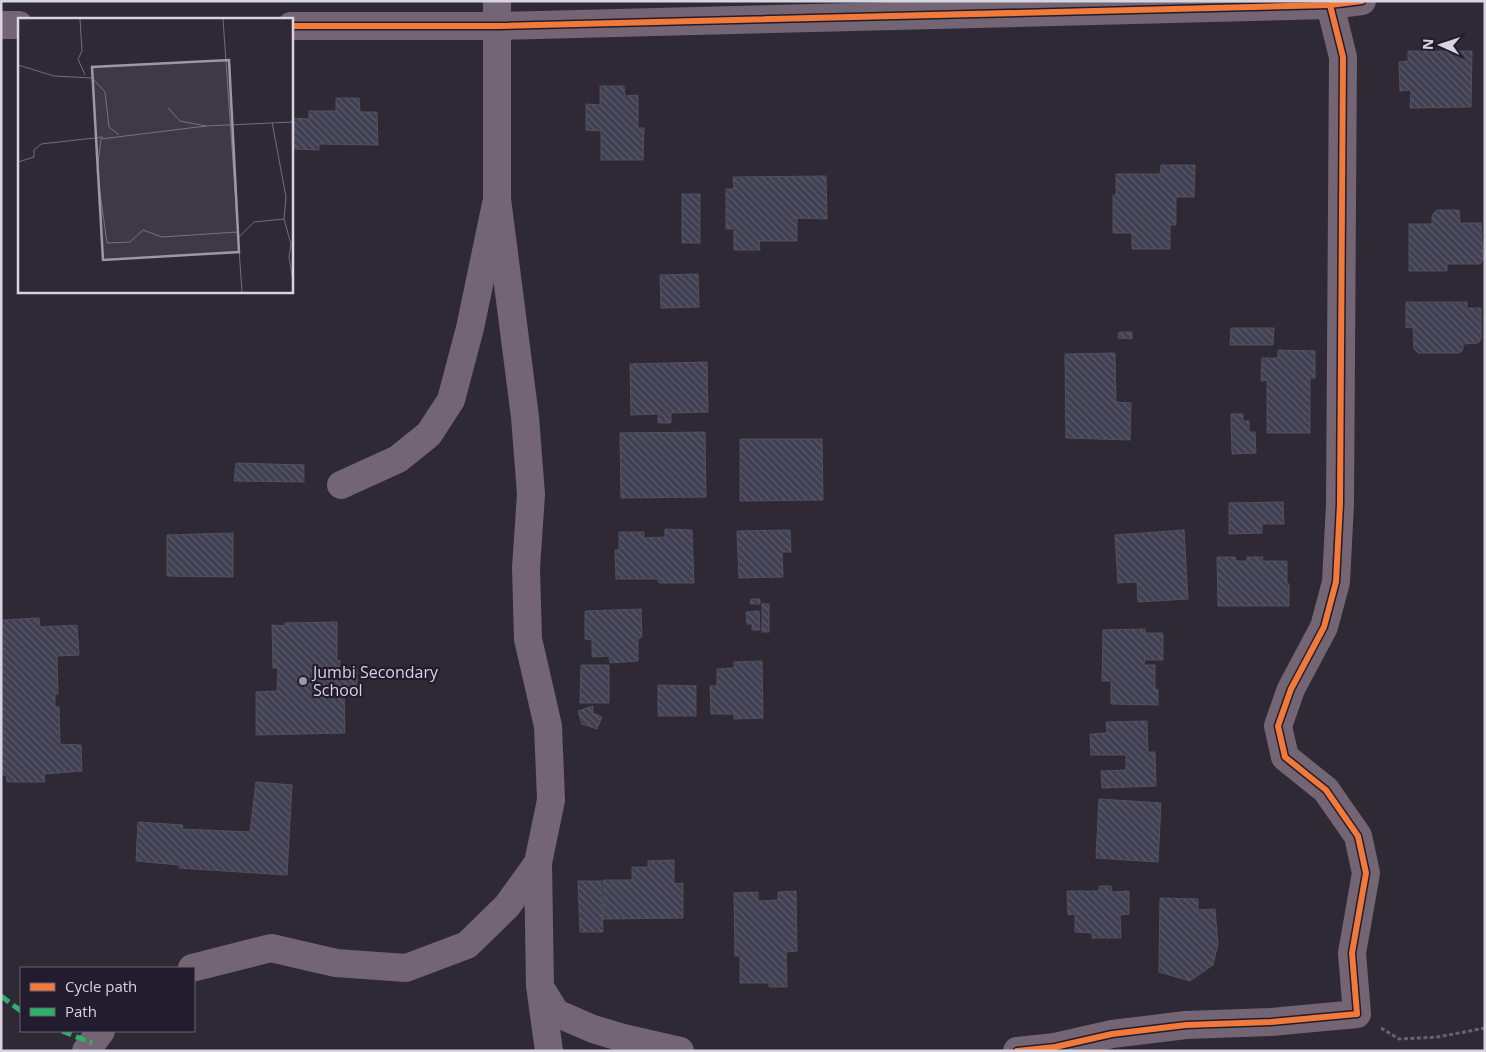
<svg xmlns="http://www.w3.org/2000/svg" width="1486" height="1052" font-family="'Open Sans',sans-serif">
<defs>
<pattern id="building-back-hatch" width="6" height="6" patternUnits="userSpaceOnUse" patternTransform="scale(1.25)"><rect width="6" height="6" fill="#414052"/><path d="M-1 5l2 2M0 0l6 6M5-1l2 2" fill="none" stroke="#5c5b6b"/></pattern>
</defs>
<rect width="100%" height="100%" fill="#2e2934"/>
<!-- building -->
<g fill="url(#building-back-hatch)" stroke="#52515b">
<polygon points="1408,51 1472,51 1471,107 1410,108 1411,90 1400,91 1399,62 1408,61"/>
<polygon points="600,86 624,86 625,96 638,95 638,128 644,128 643,160 601,160 601,131 586,130 586,104 600,105"/>
<polygon points="336,98 359,98 360,112 377,112 378,145 319,144 319,150 291,149 291,118 309,119 309,111 336,111"/>
<polygon points="1161,165 1195,165 1194,197 1176,197 1176,225 1170,225 1170,249 1132,249 1132,233 1113,233 1113,195 1116,195 1116,174 1160,174"/>
<polygon points="826,176 827,219 797,218 797,241 759,241 760,250 734,250 734,229 726,229 726,189 734,189 733,177"/>
<rect x="682" y="194" width="18" height="49"/>
<polygon points="1437,210 1459,210 1460,223 1481,223 1483,260 1480,264 1447,264 1447,271 1409,271 1409,224 1432,224 1432,215"/>
<polygon points="698,274 699,307 661,308 660,275"/>
<polygon points="1406,302 1467,302 1467,308 1481,308 1481,339 1478,343 1463,344 1463,350 1459,353 1418,353 1414,349 1413,327 1406,328"/>
<polygon points="1231,328 1274,328 1273,345 1230,345"/>
<polygon points="1119,332 1132,332 1132,339 1118,338"/>
<polygon points="1278,350 1315,351 1315,378 1310,378 1310,433 1267,433 1267,380 1261,381 1262,358 1278,358"/>
<polygon points="1115,353 1116,402 1131,403 1130,440 1066,438 1065,354"/>
<polygon points="707,362 708,412 671,413 671,423 658,423 658,414 631,415 630,364"/>
<polygon points="1231,414 1243,414 1243,421 1249,421 1249,432 1255,432 1256,453 1232,454"/>
<polygon points="705,432 706,497 621,498 620,433"/>
<polygon points="740,439 822,439 823,500 740,501"/>
<polygon points="236,463 304,465 304,482 234,481"/>
<polygon points="1283,502 1284,524 1262,524 1262,533 1229,534 1229,503"/>
<polygon points="665,529 692,530 694,583 659,583 658,579 616,579 615,550 619,550 619,532 644,532 644,538 665,537"/>
<polygon points="790,530 791,552 782,552 783,577 739,578 737,531"/>
<polygon points="1184,530 1188,599 1138,602 1137,582 1118,583 1115,535"/>
<polygon points="233,533 233,577 167,576 167,535"/>
<polygon points="1217,557 1235,557 1236,561 1247,561 1247,557 1263,557 1262,561 1287,561 1287,583 1289,584 1289,606 1218,606"/>
<polygon points="751,599 760,599 760,604 750,604"/>
<rect x="762" y="604" width="7" height="28"/>
<polygon points="641,609 642,637 638,639 638,661 610,663 609,656 592,657 592,640 585,639 585,611"/>
<polygon points="759,611 760,630 752,630 752,624 747,624 746,612"/>
<polygon points="39,618 40,627 77,625 79,655 57,656 58,694 55,694 55,707 59,707 60,744 81,745 82,771 44,774 45,782 7,782 6,775 1,775 2,620"/>
<polygon points="337,622 337,661 340,660 339,670 357,669 357,691 344,691 345,733 256,735 256,692 277,691 278,668 273,668 272,625 285,626 285,623"/>
<polygon points="1145,629 1145,633 1163,633 1163,660 1144,660 1145,665 1155,665 1155,689 1158,690 1158,705 1111,704 1111,681 1102,681 1103,630"/>
<polygon points="762,661 763,718 734,719 734,714 711,714 710,686 717,686 717,669 734,668 734,662"/>
<polygon points="581,665 609,665 609,703 580,703"/>
<polygon points="658,685 696,686 696,716 658,716"/>
<polygon points="593,706 593,713 602,717 597,729 582,724 578,711"/>
<polygon points="1147,721 1148,752 1155,752 1156,786 1102,788 1101,771 1126,770 1126,755 1091,755 1090,734 1107,733 1106,722"/>
<polygon points="256,782 292,785 287,875 179,868 179,865 136,861 138,822 183,825 182,829 250,832"/>
<polygon points="1099,799 1161,803 1158,862 1096,858"/>
<polygon points="674,860 674,884 683,883 683,918 603,919 603,880 632,880 632,867 648,867 648,861"/>
<polygon points="578,881 601,881 603,932 580,932"/>
<polygon points="1099,886 1111,886 1112,892 1129,891 1129,914 1120,915 1121,938 1092,938 1092,933 1075,932 1075,914 1068,915 1067,891 1099,891"/>
<polygon points="796,891 797,951 786,952 787,987 769,987 769,983 740,983 740,956 735,956 734,893 758,892 758,901 778,900 778,892"/>
<polygon points="1160,898 1198,899 1198,910 1215,909 1218,944 1213,965 1190,981 1159,972"/>
</g>
<g fill="none" stroke-linecap="round" stroke-linejoin="round">
<!-- path -->
<polyline stroke="#6a616c" stroke-width="3" stroke-dasharray="4 2.5" stroke-linecap="butt" points="1381,1028 1399,1039 1438,1037 1485,1028"/>
<!-- minor -->
<g stroke="#736573" stroke-width="28">
<polyline points="1,25 19,25"/>
<polyline points="291,26 498,26 1330,5 1362,1"/>
<polyline points="497,199 525,417 531,494 526,568 528,639 548,726 551,800 538,863 540,987 556,1013 593,1029 623,1038 680,1051"/>
<polyline points="341,485 398,459 429,434 451,400 470,328 497,199 497,1"/>
<polyline points="192,968 271,948 336,963 406,968 467,945 507,906 538,863"/>
<polyline points="541,993 549,1051"/>
<polyline points="86,1051 101,1031"/>
<polyline points="1017,1051 1055,1047 1112,1034 1186,1025 1271,1022 1357,1014 1352,953 1366,873 1358,836 1326,790 1285,757 1278,726 1291,689 1324,627 1336,582 1340,504 1343,57 1330,5"/>
</g>
<!-- quiet -->
<g stroke="#2db169" stroke-width="5" stroke-dasharray="10 5" stroke-linecap="butt">
<polyline points="1,996 21,1011"/>
<polyline points="62,1031 92,1043"/>
</g>
<defs>
<g id="cycleway">
<polyline points="291,26 498,26 1330,5 1362,1"/>
<polyline points="1017,1051 1055,1047 1112,1034 1186,1025 1271,1022 1357,1014 1352,953 1366,873 1358,836 1326,790 1285,757 1278,726 1291,689 1324,627 1336,582 1340,504 1343,57 1330,5"/>
</g>
</defs>
<!-- cycleway casing -->
<use href="#cycleway" stroke="#231b2e" stroke-width="9"/>
<!-- cycleway -->
<use href="#cycleway" stroke="#f17a3a" stroke-width="6"/>
</g>
<!-- markers -->
<circle fill="#9c98a4" stroke="#231b2e" stroke-width="2" cx="303" cy="681" r="5"/>
<g text-anchor="middle" stroke-width="4.5" stroke-linejoin="round" paint-order="stroke">
<!-- poi labels -->
<g font-size="16" fill="#d8d3e0" stroke="#231b2e" text-anchor="start">
<text x="313" y="678">Jumbi Secondary<tspan x="313" dy="18">School</tspan></text>
</g>
</g>
<!-- overview -->
<g transform="translate(18 18)">
<rect width="275" height="275" fill="#2e2934"/>
<path fill="none" stroke="#726d79" stroke-width="1" d="M62,1L64,33L60,41L67,57M205,1L224,274M0,47L36,58L74,60L87,74L91,109L101,117M150,90L162,103L188,108L275,104M254,104L268,179L266,201M188,108L83,121L79,153L89,225L112,224L125,212L144,219L219,214M0,144L16,139V132L23,126L85,119M220,220L236,204L266,201L273,226L271,239L275,263"/>
<path fill="#9c98a4" fill-opacity="0.15" stroke="#9c98a4" stroke-width="2.5" d="M211,42L221,234L85,242L74,49Z"/>
<rect width="275" height="275" fill="none" stroke="#d8d3e0" stroke-width="2.5"/>
</g>
<!-- border -->
<rect width="1486" height="1052" fill="none" stroke="#d8d3e0" stroke-width="5"/>
<!-- legend -->
<rect x="20" y="967" width="175" height="65" fill="#231b2e" stroke="#6b6575"/>
<rect x="30" y="983" width="25" height="8" fill="#f17a3a" stroke="#6b6575"/>
<text x="65" y="992" font-size="15" fill="#d8d3e0">Cycle path</text>
<rect x="30" y="1008" width="25" height="8" fill="#2db169" stroke="#6b6575"/>
<text x="65" y="1017" font-size="15" fill="#d8d3e0">Path</text>
<!-- north arrow -->
<g transform="translate(1441 45) rotate(273)" stroke="#231b2e" stroke-width="4" paint-order="stroke">
<path d="M0-4L9 19L0 12L-9 19Z" fill="#d8d3e0"/>
<text y="-8" font-size="14" font-weight="bold" text-anchor="middle" fill="#d8d3e0">N</text>
</g>
</svg>
